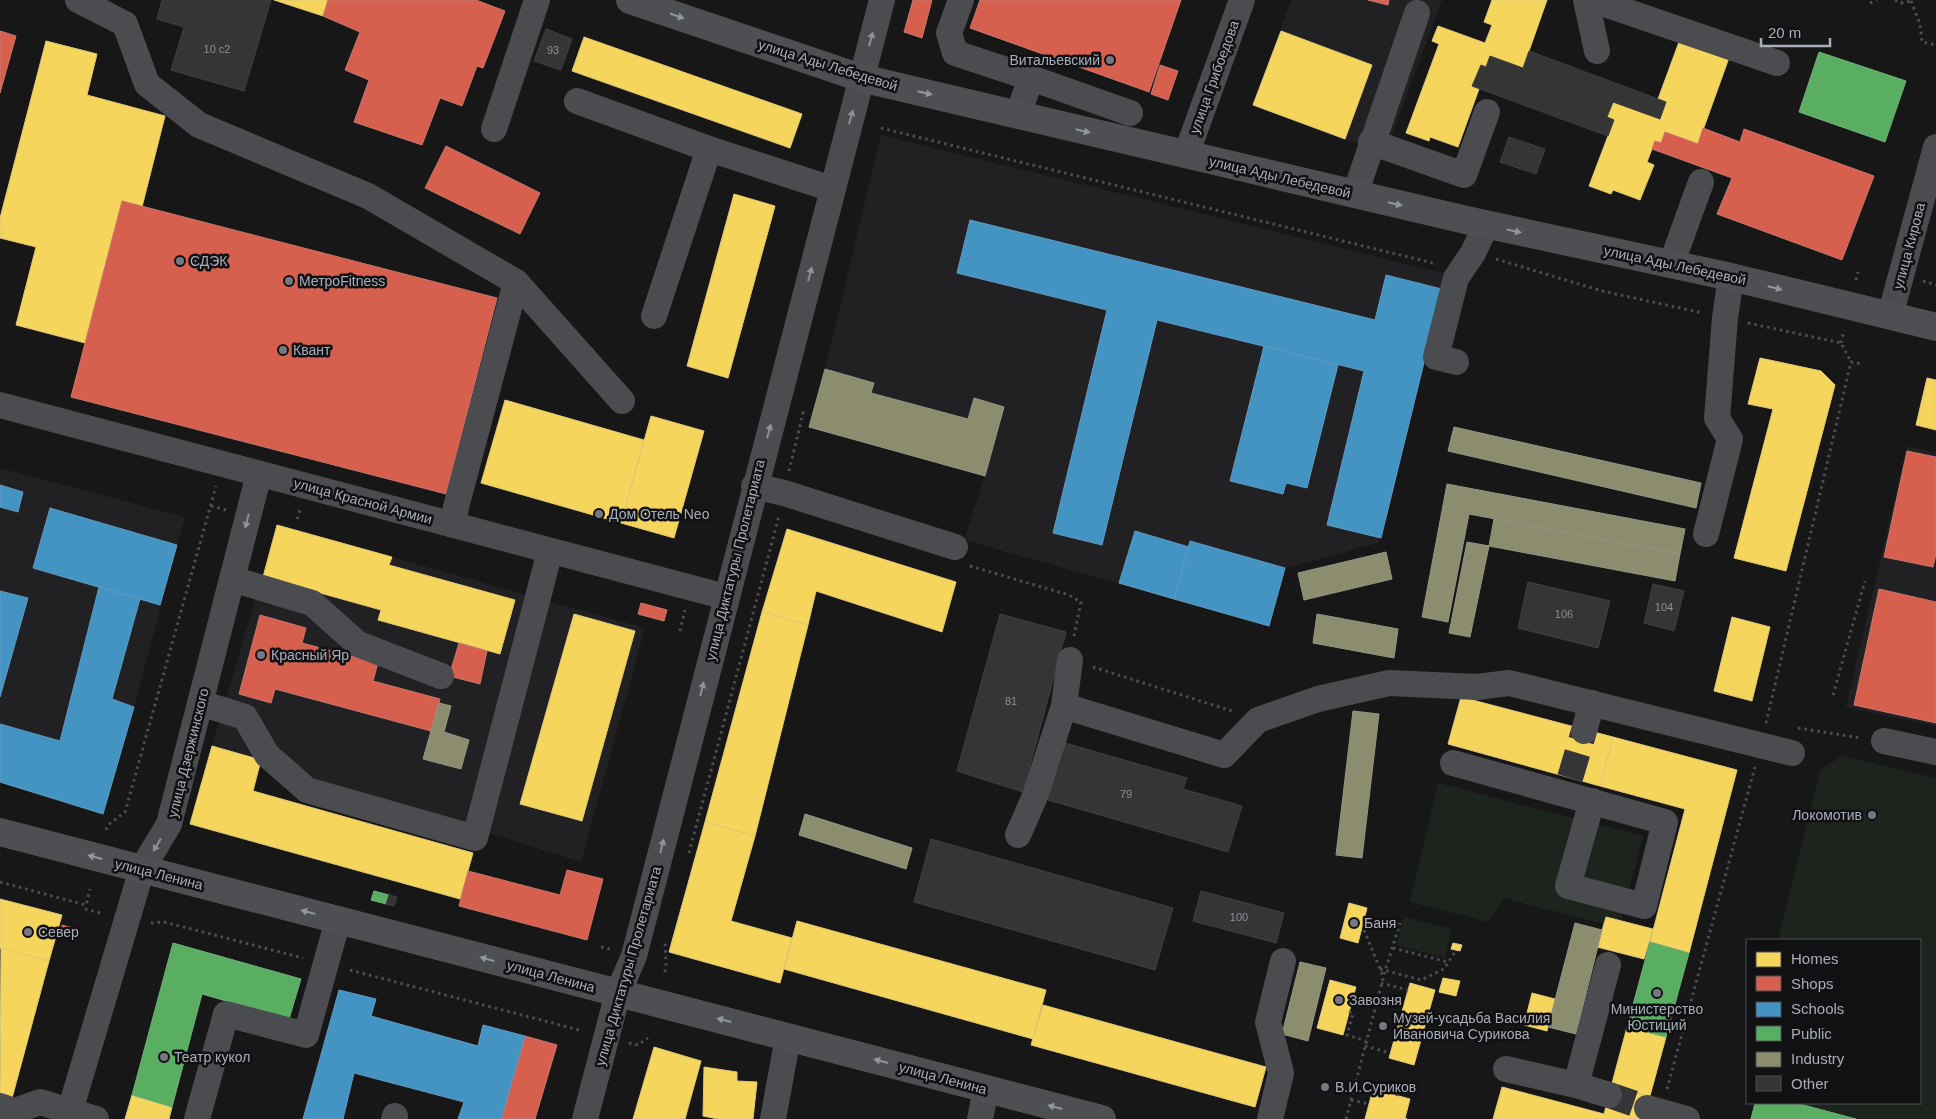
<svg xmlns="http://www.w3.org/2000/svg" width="1936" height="1119" font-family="Helvetica,sans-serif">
<rect width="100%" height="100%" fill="#171717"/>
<!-- built -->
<g fill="#212123">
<polygon points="1291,0 1442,0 1385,154 1253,105"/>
<polygon points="881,135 1448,274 1378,543 1286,568 1269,626 964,540 985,475 809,427 825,369"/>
<polygon points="1907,446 1936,453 1936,726 1846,707"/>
<polygon points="0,468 185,517 134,707 103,814 0,783"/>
<polygon points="277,525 645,628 581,862 212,746"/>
</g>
<!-- green -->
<g fill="#1d241e">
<polygon points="1842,756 1936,778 1936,1119 1751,1119 1755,1103 1920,1103 1920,940 1778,940 1820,770"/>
<polygon points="1438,783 1643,836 1619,928 1504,898 1488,922 1410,902"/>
<polygon points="1404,917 1452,929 1445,958 1397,945"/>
</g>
<!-- homes -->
<g fill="#f6d55c" stroke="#dfc978">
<polygon points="274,0 328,0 323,16"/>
<polygon points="1492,0 1547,0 1523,68 1490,56 1486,67 1481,65 1472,86 1479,89 1458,147 1430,137 1429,141 1406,133 1439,44 1432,41 1438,26 1485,43 1492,25 1484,22"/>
<polygon points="1281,31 1372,65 1345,139 1253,105"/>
<polygon points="584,37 802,114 790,148 572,71"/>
<polygon points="46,41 97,54 87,95 165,116 142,207 122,201 85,343 16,325 36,247 0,238 0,218"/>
<polygon points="1679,42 1730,55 1698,144 1665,132 1661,143 1655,141 1647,162 1654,165 1640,200 1613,190 1611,194 1589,186 1614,120 1607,117 1613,102 1660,119 1666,102 1658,99"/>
<polygon points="734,194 775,206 728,378 687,366"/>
<polygon points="1760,358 1821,371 1835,385 1786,571 1734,558 1773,409 1748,404"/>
<polygon points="1927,378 1936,380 1936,430 1916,425"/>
<polygon points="505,400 644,440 621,523 481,483"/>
<polygon points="651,416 704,431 674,538 621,523"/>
<polygon points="277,525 392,557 389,565 515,600 500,654 378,620 381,610 263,577"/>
<polygon points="787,529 956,582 942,632 816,591 808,625 762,612"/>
<polygon points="762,612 808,625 755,836 705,822"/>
<polygon points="574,614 635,631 582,821 520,804"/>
<polygon points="1732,617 1770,627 1752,701 1714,691"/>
<polygon points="1461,697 1613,737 1600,786 1448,744"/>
<polygon points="1613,737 1737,770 1689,953 1650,942 1685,809 1600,786"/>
<polygon points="212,746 261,760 253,791 473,853 460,899 190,824"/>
<polygon points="705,822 755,836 731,921 792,938 780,983 669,952"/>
<polygon points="0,899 62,915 49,961 0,948"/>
<polygon points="1349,903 1367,908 1358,943 1340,938"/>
<polygon points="1606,917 1653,929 1644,959 1597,947"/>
<polygon points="797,921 1046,990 1033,1039 784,969"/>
<polygon points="1453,943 1462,945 1460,951 1451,949"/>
<polygon points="1,948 49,961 11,1102 0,1099"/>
<polygon points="1443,978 1460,981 1456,996 1439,992"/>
<polygon points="1330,980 1356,987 1343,1035 1317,1028"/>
<polygon points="1410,983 1435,990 1414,1065 1389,1058"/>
<polygon points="1532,993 1555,999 1547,1031 1524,1025"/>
<polygon points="1043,1005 1266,1067 1255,1107 1031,1045"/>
<polygon points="1627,1027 1666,1037 1650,1096 1611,1087"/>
<polygon points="654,1047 701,1061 685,1119 633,1119"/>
<polygon points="704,1067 737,1072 737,1081 757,1082 753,1119 718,1119 703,1116"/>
<polygon points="1502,1087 1604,1114 1611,1087 1650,1096 1643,1119 1493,1119"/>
<polygon points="1373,1089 1410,1099 1405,1118 1407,1119 1365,1119"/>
<polygon points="132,1095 172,1107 169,1119 125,1119"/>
</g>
<!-- shops -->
<g fill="#d6604d" stroke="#c8776d">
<polygon points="328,0 476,0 505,11 483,68 477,66 462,106 440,98 422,145 354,122 369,80 345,70 360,32 323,16"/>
<polygon points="913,0 932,0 922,38 904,32"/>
<polygon points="980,0 1181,0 1149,92 970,28"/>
<polygon points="1368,0 1389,0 1388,5"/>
<polygon points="0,31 16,36 0,93"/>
<polygon points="1160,65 1178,71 1168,100 1151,94"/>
<polygon points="1703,128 1740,142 1744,129 1874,176 1842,260 1717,214 1732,178 1652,149 1655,141 1661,143 1665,132 1698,144"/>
<polygon points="446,146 540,193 520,234 425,188"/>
<polygon points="122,201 497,298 446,494 71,397"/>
<polygon points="1907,451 1936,457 1936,554 1933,567 1884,557"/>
<polygon points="1879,589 1936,602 1936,723 1854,705"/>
<polygon points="641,603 667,610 664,621 638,614"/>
<polygon points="260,615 306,628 302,643 378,663 373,681 440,699 431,731 275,689 271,703 239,694"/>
<polygon points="459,643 487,651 480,684 449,676"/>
<polygon points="567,870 603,879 587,940 459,906 468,871 560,895"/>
<polygon points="62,925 73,928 71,935 60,932"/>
<polygon points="525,1036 557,1045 535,1119 501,1119"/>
</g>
<!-- schools -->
<g fill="#4393c3" stroke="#619bc0">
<polygon points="970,220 1375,320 1386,275 1442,289 1381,538 1327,525 1364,371 1157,320 1102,545 1053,533 1107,310 957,273"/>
<polygon points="1264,346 1338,365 1307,488 1286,483 1283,494 1230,481"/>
<polygon points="0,485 23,492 18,512 0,507"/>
<polygon points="50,508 177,545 160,605 33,568"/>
<polygon points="1135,531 1189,547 1174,599 1119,583"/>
<polygon points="1190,541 1285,568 1269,626 1174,599"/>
<polygon points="99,587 140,599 112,699 134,707 103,814 0,782 0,724 60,741"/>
<polygon points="0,591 28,598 0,697"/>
<polygon points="339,990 376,999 371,1016 478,1046 483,1025 525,1036 501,1119 458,1119 464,1102 354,1073 343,1119 303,1119"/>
</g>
<!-- public -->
<g fill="#5aae61" stroke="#71ae7b">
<polygon points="1819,52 1906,81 1885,142 1799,112"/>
<polygon points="374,891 389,895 386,904 371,900"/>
<polygon points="1650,942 1689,953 1666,1037 1627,1027"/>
<polygon points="173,943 301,979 289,1019 202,994 172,1107 132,1095"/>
<polygon points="1755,1103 1796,1103 1856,1119 1751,1119"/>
</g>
<!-- industry -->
<g fill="#8c8c6e" stroke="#949684">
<polygon points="825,369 874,383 871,393 968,419 974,398 1004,407 985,476 809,427"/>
<polygon points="1454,427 1701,483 1696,508 1448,451"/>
<polygon points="1447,484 1685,529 1680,554 1469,514 1448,622 1422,617"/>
<polygon points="1494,519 1680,554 1675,581 1489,546"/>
<polygon points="1467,542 1489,546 1470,637 1449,633"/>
<polygon points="1386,552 1392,579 1304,600 1298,573"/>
<polygon points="1317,614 1398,629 1394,658 1313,643"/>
<polygon points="439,703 451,706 444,732 469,740 461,769 423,759"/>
<polygon points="1353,711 1379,714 1362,858 1336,855"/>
<polygon points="805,814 912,848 906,869 799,835"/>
<polygon points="1575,923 1602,930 1576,1034 1548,1027"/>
<polygon points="1300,962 1326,968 1308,1041 1282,1034"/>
</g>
<!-- building -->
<g fill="#353536" stroke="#3f4043">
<polygon points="162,0 271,0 244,91 171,70 184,27 157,19"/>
<polygon points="546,29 572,39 561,70 534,61"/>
<polygon points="1529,51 1666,102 1660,119 1613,102 1607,117 1614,120 1608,136 1472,86 1481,65 1486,67 1490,56 1523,68"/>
<polygon points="1509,137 1545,149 1536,174 1500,162"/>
<polygon points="1528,582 1610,601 1598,648 1518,628"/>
<polygon points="1653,584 1684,591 1674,631 1644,623"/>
<polygon points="1000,614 1066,632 1023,792 957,771"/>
<polygon points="1065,743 1187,778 1183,789 1242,806 1228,852 1048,800"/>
<polygon points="931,839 1173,908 1155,970 914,902"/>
<polygon points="1201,891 1284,913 1276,943 1193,921"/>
<polygon points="389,895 397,897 394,906 386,904"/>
</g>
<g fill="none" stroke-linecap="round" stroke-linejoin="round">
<!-- minor-tunnel -->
<g stroke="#343537" stroke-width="26" stroke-dasharray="26 13" stroke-linecap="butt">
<polyline points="1570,778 1584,731"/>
<polyline points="1609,1095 1647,1108"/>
</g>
<!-- path -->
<g stroke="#4d4e52" stroke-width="3" stroke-dasharray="2.5 4" stroke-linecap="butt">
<polyline points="1895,0 1901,3 1911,1"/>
<polyline points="1911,1 1920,24 1922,42 1936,45"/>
<polyline points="1870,3 1877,0"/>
<polyline points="881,128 1437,264"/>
<polyline points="1496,259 1602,291 1703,313"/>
<polyline points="1856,280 1858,272"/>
<polyline points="1923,281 1936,285"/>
<polyline points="1748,323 1841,343 1851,362"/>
<polyline points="1841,343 1844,330"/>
<polyline points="789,471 804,409"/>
<polyline points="211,506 226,510"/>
<polyline points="297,519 300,510"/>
<polyline points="970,566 1069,595 1081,602 1074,636"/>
<polyline points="680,631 685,610"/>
<polyline points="1093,667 1232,711"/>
<polyline points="1833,695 1865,581"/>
<polyline points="1766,723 1851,362 1863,364"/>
<polyline points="1798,728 1861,738"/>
<polyline points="106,830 108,825 125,812 216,486"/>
<polyline points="689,853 779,516"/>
<polyline points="0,882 86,905 90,889"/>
<polyline points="85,909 104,914"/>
<polyline points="151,923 164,922 303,958"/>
<polyline points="1364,930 1383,976"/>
<polyline points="601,947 610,949"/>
<polyline points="1393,948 1448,962"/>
<polyline points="1380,969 1421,980 1444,969 1455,952"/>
<polyline points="350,970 579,1030"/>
<polyline points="665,972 666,964 665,941"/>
<polyline points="1381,983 1408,990"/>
<polyline points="1349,1012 1353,1013 1347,1035 1366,1041"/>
<polyline points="629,1043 638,1045 648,1038"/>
<polyline points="1365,1046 1390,1053"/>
<polyline points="1356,1081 1398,1092 1397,1096"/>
<polyline points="1667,1089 1755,767"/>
<polyline points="1351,1100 1369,1104"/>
<polyline points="1346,1119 1385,971 1400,923"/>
</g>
<!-- minor -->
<g stroke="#4b4c50" stroke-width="26">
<polyline points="78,0 125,24 147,84 199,125 368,196 516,282 622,401"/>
<polyline points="961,0 949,33 955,53 1031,78 1130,113"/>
<polyline points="1586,0 1597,51"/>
<polyline points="1593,0 1777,63"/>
<polyline points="577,101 709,149 832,189"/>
<polyline points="1018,115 1031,78"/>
<polyline points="494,129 537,0"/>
<polyline points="1371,142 1464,175 1487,112"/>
<polyline points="1186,155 1242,0"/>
<polyline points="1355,194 1417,13"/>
<polyline points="1671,265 1701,182"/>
<polyline points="654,316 709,149"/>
<polyline points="1890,316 1936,147"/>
<polyline points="1456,362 1436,357 1456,278 1473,253 1486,225"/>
<polyline points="0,405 726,597"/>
<polyline points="754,486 784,493 955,547"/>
<polyline points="453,525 456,507 516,282"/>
<polyline points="1706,534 1730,439 1717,418 1725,318 1731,277"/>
<polyline points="232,579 312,603 358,644 441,676"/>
<polyline points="200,703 245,717 267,755 307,790 475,838 550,551"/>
<polyline points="1064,706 1224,755 1258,720 1318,699 1389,683 1477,687 1509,683 1792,753"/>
<polyline points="1584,731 1592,703"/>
<polyline points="1884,741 1936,752"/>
<polyline points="1453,763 1665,822 1644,906 1568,886 1592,801"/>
<polyline points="1018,835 1035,796 1064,706 1070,660"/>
<polyline points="1506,1069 1576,1085 1609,1095"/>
<polyline points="1576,1085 1608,965"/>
<polyline points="0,1106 15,1111 40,1102 96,1119"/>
<polyline points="1647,1108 1687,1119"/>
<polyline points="70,1111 142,869 169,824 259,474"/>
<polyline points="197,1119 226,1014 306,1035 338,920"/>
<polyline points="394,1119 395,1116"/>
<polyline points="585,1119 618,993 634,956 882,0"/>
<polyline points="773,1119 788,1037"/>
<polyline points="980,1119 986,1089"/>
<polyline points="1270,1119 1281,1073 1268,1022 1283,961"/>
</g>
<!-- major -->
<g stroke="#4d4f52" stroke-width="28">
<polyline points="630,0 861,78 1466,220 1731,277 1936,327"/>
<polyline points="0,832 1102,1119"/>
</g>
</g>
<!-- one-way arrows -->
<defs><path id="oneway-solid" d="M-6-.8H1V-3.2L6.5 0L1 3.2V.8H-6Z" transform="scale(1.25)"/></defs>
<g fill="#91969e">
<use href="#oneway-solid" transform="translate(677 16) rotate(19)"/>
<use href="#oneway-solid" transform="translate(925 93) rotate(13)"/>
<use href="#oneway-solid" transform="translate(1083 131) rotate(13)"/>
<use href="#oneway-solid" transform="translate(1395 204) rotate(13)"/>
<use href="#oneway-solid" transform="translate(1514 231) rotate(12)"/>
<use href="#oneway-solid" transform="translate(1775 288) rotate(14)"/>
<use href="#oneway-solid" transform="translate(95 857) rotate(-165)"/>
<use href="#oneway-solid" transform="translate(308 912) rotate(-165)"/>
<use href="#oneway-solid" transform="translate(487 959) rotate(-165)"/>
<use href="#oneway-solid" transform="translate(724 1020) rotate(-165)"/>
<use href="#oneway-solid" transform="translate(881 1061) rotate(-165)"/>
<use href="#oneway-solid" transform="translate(1055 1107) rotate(-165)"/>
</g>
<g fill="#8c9099">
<use href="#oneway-solid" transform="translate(871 39) rotate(-75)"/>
<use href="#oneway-solid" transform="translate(851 117) rotate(-75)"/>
<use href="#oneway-solid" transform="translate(810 274) rotate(-75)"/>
<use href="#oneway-solid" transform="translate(769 431) rotate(-75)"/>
<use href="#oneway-solid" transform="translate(247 521) rotate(104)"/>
<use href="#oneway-solid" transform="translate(702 689) rotate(-76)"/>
<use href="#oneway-solid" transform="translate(157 845) rotate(121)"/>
<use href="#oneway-solid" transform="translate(662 846) rotate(-76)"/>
</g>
<!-- markers -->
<g fill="#757880" stroke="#111113" stroke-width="2">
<circle cx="1110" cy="60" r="5"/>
<circle cx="180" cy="261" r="5"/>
<circle cx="289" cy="281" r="5"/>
<circle cx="283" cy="350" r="5"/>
<circle cx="599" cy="514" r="5"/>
<circle cx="261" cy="655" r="5"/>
<circle cx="1872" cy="815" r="5"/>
<circle cx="1354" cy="923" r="5"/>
<circle cx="28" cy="932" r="5"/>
<circle cx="1657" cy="993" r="5"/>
<circle cx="1339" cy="1000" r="5"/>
<circle cx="1383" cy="1026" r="5"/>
<circle cx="164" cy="1057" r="5"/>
<circle cx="1325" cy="1087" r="5"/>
</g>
<g text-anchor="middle" stroke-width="5" stroke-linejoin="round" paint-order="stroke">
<!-- number labels -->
<g font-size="11" fill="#8b8f98">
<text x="217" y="53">10 с2</text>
<text x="553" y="54">93</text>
<text x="1664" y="611">104</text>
<text x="1564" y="618">106</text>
<text x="1011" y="705">81</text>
<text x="1126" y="798">79</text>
<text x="1239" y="921">100</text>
</g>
<!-- poi labels -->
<g font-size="14" fill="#a8adb8" stroke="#111113" text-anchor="start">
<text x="1100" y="65" text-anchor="end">Витальевский</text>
<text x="190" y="266">СДЭК</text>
<text x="299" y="286">МетроFitness</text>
<text x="293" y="355">Квант</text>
<text x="609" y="519">Дом Отель Neo</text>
<text x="271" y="660">Красный Яр</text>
<text x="1862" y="820" text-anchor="end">Локомотив</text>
<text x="1364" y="928">Баня</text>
<text x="38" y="937">Север</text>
<text x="1349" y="1005">Завозня</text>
<text x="1657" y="1014" text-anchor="middle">Министерство<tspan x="1657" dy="16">Юстиций</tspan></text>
<text x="1393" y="1023">Музей-усадьба Василия<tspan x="1393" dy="16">Ивановича Сурикова</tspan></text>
<text x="174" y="1062">Театр кукол</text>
<text x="1335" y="1092">В.И.Суриков</text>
</g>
<!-- street labels -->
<g font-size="14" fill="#a8adb8" stroke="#111113">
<text transform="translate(828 65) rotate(17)" y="5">улица Ады Лебедевой</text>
<text transform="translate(1214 77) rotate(-70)" y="5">улица Грибоедова</text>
<text transform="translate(1280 177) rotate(13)" y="5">улица Ады Лебедевой</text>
<text transform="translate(1909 246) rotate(-75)" y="5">улица Кирова</text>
<text transform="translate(1675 265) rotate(12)" y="5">улица Ады Лебедевой</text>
<text transform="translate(363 501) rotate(15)" y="5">улица Красной Армии</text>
<text transform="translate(735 560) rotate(-76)" y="5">улица Диктатуры Пролетариата</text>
<text transform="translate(188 753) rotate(-76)" y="5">улица Дзержинского</text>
<text transform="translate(159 874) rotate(14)" y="5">улица Ленина</text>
<text transform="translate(628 966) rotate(-74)" y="5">улица Диктатуры Пролетариата</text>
<text transform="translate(551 976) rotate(15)" y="5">улица Ленина</text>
<text transform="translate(943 1078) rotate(15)" y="5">улица Ленина</text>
</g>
</g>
<!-- legend -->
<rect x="1746" y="939" width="175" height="165" fill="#111113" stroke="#4d4f55"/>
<rect x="1756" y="952" width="25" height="15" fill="#f6d55c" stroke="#4d4f55"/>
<text x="1791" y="964" font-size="15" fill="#a8adb8">Homes</text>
<rect x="1756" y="976" width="25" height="15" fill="#d6604d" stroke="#4d4f55"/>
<text x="1791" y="989" font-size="15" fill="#a8adb8">Shops</text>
<rect x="1756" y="1002" width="25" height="15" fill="#4393c3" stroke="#4d4f55"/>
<text x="1791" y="1014" font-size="15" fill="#a8adb8">Schools</text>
<rect x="1756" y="1026" width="25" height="15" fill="#5aae61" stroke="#4d4f55"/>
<text x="1791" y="1039" font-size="15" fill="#a8adb8">Public</text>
<rect x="1756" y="1052" width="25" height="15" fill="#8c8c6e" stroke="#4d4f55"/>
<text x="1791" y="1064" font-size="15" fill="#a8adb8">Industry</text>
<rect x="1756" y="1076" width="25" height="15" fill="#353536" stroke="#4d4f55"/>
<text x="1791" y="1089" font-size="15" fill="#a8adb8">Other</text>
<!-- scale -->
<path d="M1761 38v8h69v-8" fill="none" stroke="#a8adb8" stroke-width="2.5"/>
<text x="1768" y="38" font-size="15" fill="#a8adb8" stroke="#111113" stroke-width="4" paint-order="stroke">20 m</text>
</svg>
